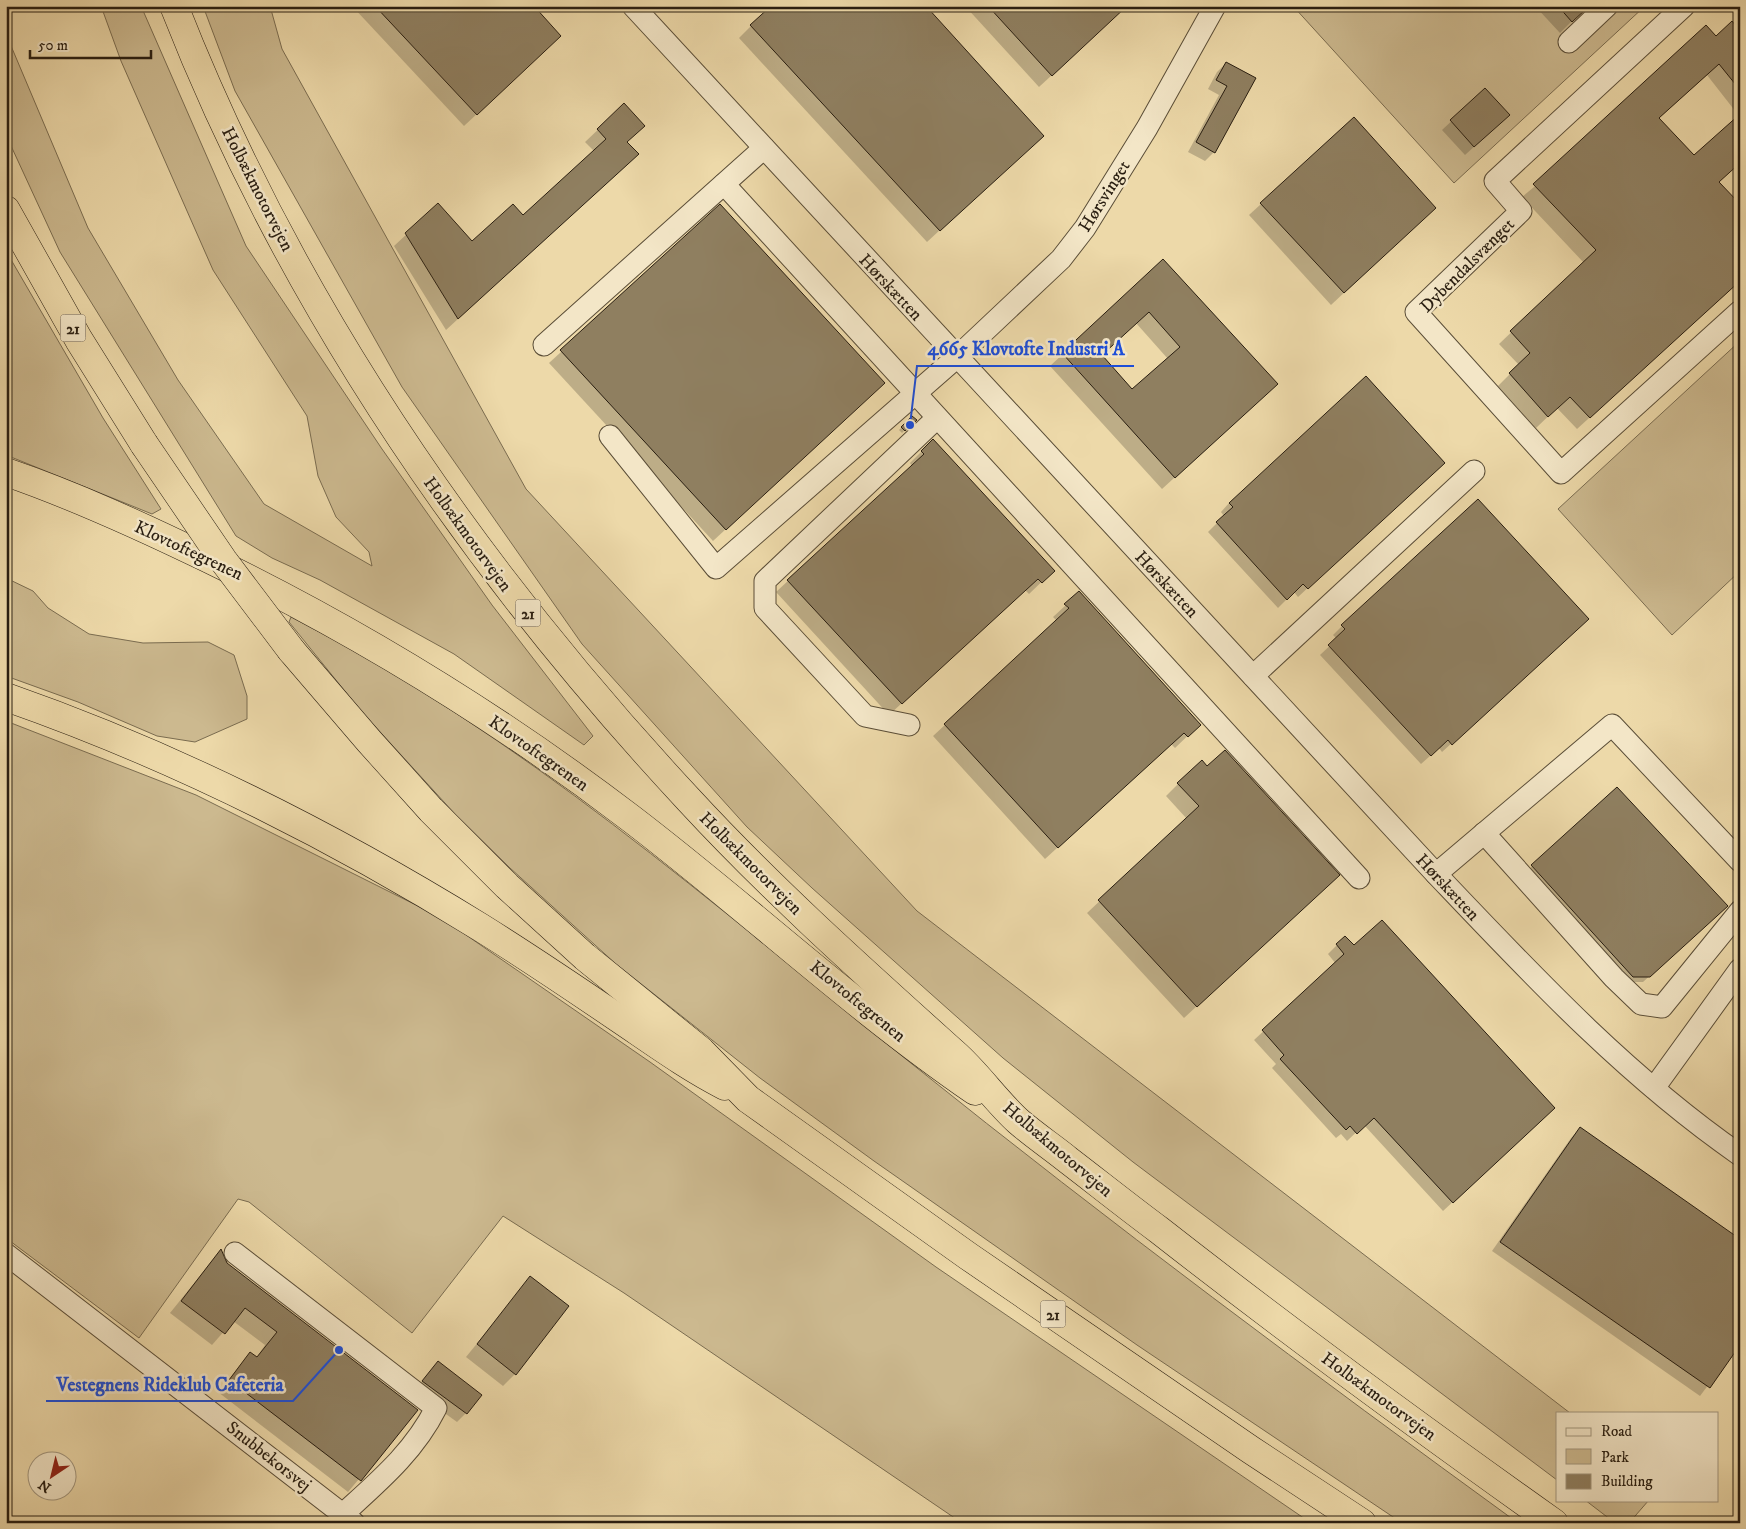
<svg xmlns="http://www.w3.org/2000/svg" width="1746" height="1529" font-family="'IM FELL DW Pica',serif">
<rect width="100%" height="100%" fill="#edd9a9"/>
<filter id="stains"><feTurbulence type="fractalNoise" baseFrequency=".004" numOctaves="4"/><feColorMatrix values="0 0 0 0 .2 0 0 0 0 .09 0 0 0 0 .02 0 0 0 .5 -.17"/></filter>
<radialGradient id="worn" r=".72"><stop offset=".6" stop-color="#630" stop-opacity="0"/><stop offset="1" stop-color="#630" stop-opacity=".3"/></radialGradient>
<!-- green -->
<g fill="#ccb98f" stroke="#7a6c50">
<polygon points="101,6 141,6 246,246 382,449 492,605 593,736 584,745 454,654 320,580 272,558 236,536 60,252 6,135 6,34 88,228 178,380 264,504 372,566 369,552 336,517 318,476 307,416 213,270 121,61"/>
<polygon points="203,6 270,6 282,49 526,489 917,911 1570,1413 1557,1413 1557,1480 1133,1162 1003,1058 812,888 747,827 582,644 402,387 235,91"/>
<polygon points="1293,6 1645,6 1454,183"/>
<polygon points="6,251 103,418 161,509 152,514 6,455"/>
<polygon points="1740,341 1740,571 1672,635 1558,509"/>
<polygon points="6,578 33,591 48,608 89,634 143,643 208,642 234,655 247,696 247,719 195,742 157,736 78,702 6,676"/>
<path d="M291,617C522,735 711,903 912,1064C1110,1223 1313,1374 1518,1523H1402L1137,1345L874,1161L760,1078L616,964L510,868L455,814L361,711L289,622Z"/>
<polygon points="6,721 196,795 440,917 650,1062 936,1267 1311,1523 962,1523 624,1293 503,1216 412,1333 249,1202 238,1199 139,1338 6,1238"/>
<polygon points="1585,1500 1649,1500 1629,1523 1615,1523"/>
</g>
<!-- shadow -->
<g fill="#0003" fill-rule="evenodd">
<polygon points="352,6 532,6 548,48 464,126"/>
<polygon points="965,6 1127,6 1039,87"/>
<polygon points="1535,6 1582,6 1584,9 1560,33"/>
<polygon points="751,26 1030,147 927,242 739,38"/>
<path d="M1740,33V162L1718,182L1740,281L1577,429L1557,408L1536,428L1498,386L1519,365L1499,344L1584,263L1522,197L1715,38ZM1707,75L1739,116L1694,157L1658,119Z"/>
<polygon points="1226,63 1254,79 1214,152 1205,161 1188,152 1219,95 1208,89 1217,72"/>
<polygon points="1485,90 1499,124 1465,155 1442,130"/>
<polygon points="624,105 625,166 446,330 394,246 438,205 472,243 523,217 594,151 585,142"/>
<polygon points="1261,204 1435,208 1331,305 1249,215"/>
<polygon points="720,206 871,395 713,541 549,363"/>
<path d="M1163,261L1264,396L1162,489L1050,366ZM1136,323L1168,359L1132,391L1100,356Z"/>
<polygon points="912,417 915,420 902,433 899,430"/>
<polygon points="933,440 1053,571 1029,594 1025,590 889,715 776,592 912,466 910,463"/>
<polygon points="1434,471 1298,597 1294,592 1278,608 1208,532 1224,516 1221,512 1229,503"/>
<polygon points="1079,593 1199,725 1175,748 1171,744 1045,859 933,736 1057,621 1053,617"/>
<polygon points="1342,626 1578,628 1442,752 1439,748 1421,764 1320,655 1337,639 1333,635"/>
<polygon points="1178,784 1326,887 1184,1018 1087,913 1187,819 1166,796"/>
<polygon points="1532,866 1721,911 1643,982 1627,982 1527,872"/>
<polygon points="1345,937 1545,1117 1443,1211 1364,1125 1347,1141 1341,1134 1336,1138 1272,1068 1276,1064 1254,1040 1336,964 1328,954"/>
<polygon points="1580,1129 1740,1343 1700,1396 1492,1251 1571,1138"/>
<polygon points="220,1251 226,1264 417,1410 348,1492 218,1392 250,1354 256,1358 265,1345 233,1321 212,1345 170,1313"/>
<polygon points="530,1278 515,1374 503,1386 466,1357"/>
<polygon points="438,1362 466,1413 457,1422 414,1391"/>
</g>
<!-- building -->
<g fill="#8f7f60" stroke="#291e11" fill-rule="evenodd">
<polygon points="375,6 534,6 561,36 477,115"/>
<polygon points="771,6 926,6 1044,136 940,231 750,25"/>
<polygon points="988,6 1127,6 1052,76"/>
<polygon points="1558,6 1583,6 1586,9 1572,22"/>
<polygon points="1732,21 1740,31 1740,90 1719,64 1659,118 1694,155 1740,114 1740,163 1719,182 1740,204 1740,281 1590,418 1570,397 1548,417 1509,373 1530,353 1510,331 1596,250 1533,184 1706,25 1716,36"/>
<polygon points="1226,62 1256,78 1215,153 1196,142 1227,86 1216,80"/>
<polygon points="1485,88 1510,115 1474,147 1450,120"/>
<polygon points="624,103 645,126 627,142 639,154 458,319 405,233 438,203 472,241 513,204 523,215 606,139 597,129"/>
<polygon points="1354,117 1436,208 1344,293 1260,203"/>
<polygon points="720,204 885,383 726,530 560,350"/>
<path d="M1163,259L1278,384L1175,478L1062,353ZM1149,312L1180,347L1132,389L1102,355Z"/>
<polygon points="1366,376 1445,463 1308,589 1303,584 1287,600 1216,522 1233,507 1229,503"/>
<polygon points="912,416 917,420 905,431 901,427"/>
<polygon points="933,439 1055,571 1042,583 1038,579 902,704 787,580 924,454 921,451"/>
<polygon points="1478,499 1589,619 1452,745 1448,740 1431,756 1328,645 1345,629 1341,625"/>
<polygon points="1079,591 1201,725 1188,737 1184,733 1058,848 944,724 1069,608 1064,604"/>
<polygon points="1225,750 1340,875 1197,1007 1098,900 1199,806 1177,783 1202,760 1207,766"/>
<polygon points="1617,787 1728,906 1650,977 1633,977 1531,865"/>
<polygon points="1382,920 1555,1108 1453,1203 1374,1118 1357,1134 1350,1126 1346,1130 1280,1059 1284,1055 1262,1030 1344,954 1336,944 1345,936 1354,945"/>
<polygon points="1580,1127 1740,1239 1740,1345 1710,1388 1500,1242"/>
<polygon points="221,1249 227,1263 418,1410 361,1481 229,1380 250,1352 257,1357 277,1332 245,1308 225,1334 181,1301"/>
<polygon points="530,1276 569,1306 516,1375 477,1344"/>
<polygon points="438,1361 482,1395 467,1414 422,1381"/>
</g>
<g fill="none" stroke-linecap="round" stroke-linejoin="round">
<defs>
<g id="minor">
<path d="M633,6L1436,874C1531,974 1626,1076 1740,1155"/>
<polyline points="1684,6 1495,181 1521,211 1416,312 1561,473 1740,311"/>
<polyline points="1569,42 1607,6"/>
<polyline points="724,184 1359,878"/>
<polyline points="544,345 764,148"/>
<polyline points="610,436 716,568 957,357 1061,259 1085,228 1147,128 1215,6"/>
<polyline points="1253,676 1474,471"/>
<polyline points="909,725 865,716 765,608 765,581 937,418"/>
<polyline points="1484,833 1614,978 1641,1004 1662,1007 1740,911"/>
<polyline points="1436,874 1612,725 1740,861"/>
<polyline points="1654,1088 1740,969"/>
<path d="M235,1253L436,1408C414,1452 378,1482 343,1514"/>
<polyline points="6,1254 354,1523"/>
</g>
<g id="highway">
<path d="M174,6C290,302 473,568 689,800C772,890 863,971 954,1053C977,1073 995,1100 1018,1121C1034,1135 1052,1147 1068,1160C1098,1183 1128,1207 1159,1230C1288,1331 1420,1428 1554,1523"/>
<polyline points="6,210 79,340 144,444"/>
<path d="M6,472C76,496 143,527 209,559C357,631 498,717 629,817C746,906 854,1008 975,1091"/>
<polyline points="291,650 369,741 431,810 507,886 585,957 701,1051 748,1099 968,1256 1251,1450 1362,1523"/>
<path d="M6,697C172,755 331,835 480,927C528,957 574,988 621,1020C655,1043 688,1067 725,1086"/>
</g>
</defs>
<!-- minor casing -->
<use href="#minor" stroke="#5a4d37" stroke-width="23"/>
<!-- highway casing -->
<use href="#highway" stroke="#291e11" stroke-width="29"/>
<!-- minor -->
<use href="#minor" stroke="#f3e6c7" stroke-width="21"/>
<!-- highway -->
<use href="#highway" stroke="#edd9a9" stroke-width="28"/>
<defs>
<polyline id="highway-bridge" points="144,444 223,560 291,650"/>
</defs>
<!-- highway-bridge casing -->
<use href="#highway-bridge" stroke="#291e11" stroke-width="29" stroke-linecap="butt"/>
<!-- highway-bridge -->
<use href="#highway-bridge" stroke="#edd9a9" stroke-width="28"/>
</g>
<g text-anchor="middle" stroke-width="5" stroke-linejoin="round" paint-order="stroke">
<!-- shield labels -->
<g fill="#f3e6c7" stroke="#665a48" stroke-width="1">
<rect x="60.5" y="314.5" width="25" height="27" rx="4"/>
<rect x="515.5" y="599.5" width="25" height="27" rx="4"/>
<rect x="1040.5" y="1300.5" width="25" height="27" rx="4"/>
</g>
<g font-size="16" font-weight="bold" fill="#291e11">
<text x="73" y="334">21</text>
<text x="528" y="619">21</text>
<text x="1053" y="1320">21</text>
</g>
<!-- street labels -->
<g font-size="18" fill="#291e11" stroke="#f3e6c7">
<text transform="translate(258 189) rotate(63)" y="6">Holbækmotorvejen</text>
<text transform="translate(1104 196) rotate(-58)" y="6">Hørsvinget</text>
<text transform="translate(1467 265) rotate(-45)" y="6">Dybendalsvænget</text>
<text transform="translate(891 287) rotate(47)" y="6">Hørskætten</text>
<text transform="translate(468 534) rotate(54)" y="6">Holbækmotorvejen</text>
<text transform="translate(189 550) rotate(25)" y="6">Klovtoftegrenen</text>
<text transform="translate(1167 584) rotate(47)" y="6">Hørskætten</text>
<text transform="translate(539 753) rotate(35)" y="6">Klovtoftegrenen</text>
<text transform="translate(751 863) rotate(45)" y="6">Holbækmotorvejen</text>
<text transform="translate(1448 887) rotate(47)" y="6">Hørskætten</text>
<text transform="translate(858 1001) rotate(39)" y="6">Klovtoftegrenen</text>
<text transform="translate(1058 1149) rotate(40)" y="6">Holbækmotorvejen</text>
<text transform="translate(1379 1396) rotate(36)" y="6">Holbækmotorvejen</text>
<text transform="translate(269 1456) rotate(38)" y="6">Snubbekorsvej</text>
</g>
</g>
<!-- callouts -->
<path fill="none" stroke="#1d4ed8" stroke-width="2" d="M910 425L917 366H1134M339 1350L293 1401H46"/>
<g fill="#1d4ed8" stroke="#f3e6c7" stroke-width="2">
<circle cx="910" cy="425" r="5"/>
<circle cx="339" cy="1350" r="5"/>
</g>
<g font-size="19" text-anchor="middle" font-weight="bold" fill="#1d4ed8" stroke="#f3e6c7" stroke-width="5" stroke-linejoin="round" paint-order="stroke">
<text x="1026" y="355">4665 Klovtofte Industri A</text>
<text x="170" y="1391">Vestegnens Rideklub Cafeteria</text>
</g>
<!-- margin -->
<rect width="1746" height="1529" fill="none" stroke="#edd9a9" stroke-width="25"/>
<rect x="8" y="8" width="1731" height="1514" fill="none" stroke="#291e11" stroke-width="2.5"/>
<rect x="12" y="12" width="1721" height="1504" fill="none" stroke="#291e11"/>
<!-- legend -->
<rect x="1556" y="1412" width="162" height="90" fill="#f3e6c7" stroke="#a2967e"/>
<rect x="1566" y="1428" width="25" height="8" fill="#f3e6c7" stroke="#a2967e"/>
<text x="1601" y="1436" font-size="15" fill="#291e11">Road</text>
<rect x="1566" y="1449" width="25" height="15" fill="#ccb98f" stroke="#a2967e"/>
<text x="1601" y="1462" font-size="15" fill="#291e11">Park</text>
<rect x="1566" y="1474" width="25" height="15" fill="#8f7f60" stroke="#a2967e"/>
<text x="1601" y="1486" font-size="15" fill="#291e11">Building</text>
<!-- north arrow -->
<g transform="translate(52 1476) rotate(215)"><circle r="24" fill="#f3e6c7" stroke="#a2967e"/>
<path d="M0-4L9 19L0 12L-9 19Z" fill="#8f2418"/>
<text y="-8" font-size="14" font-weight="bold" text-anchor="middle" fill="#291e11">N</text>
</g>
<!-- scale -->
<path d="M30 50v8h121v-8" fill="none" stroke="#291e11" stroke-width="2.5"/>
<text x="38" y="50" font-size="15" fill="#291e11" stroke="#f3e6c7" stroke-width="4" paint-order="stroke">50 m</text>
<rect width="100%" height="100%" filter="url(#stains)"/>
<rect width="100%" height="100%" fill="url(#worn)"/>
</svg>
